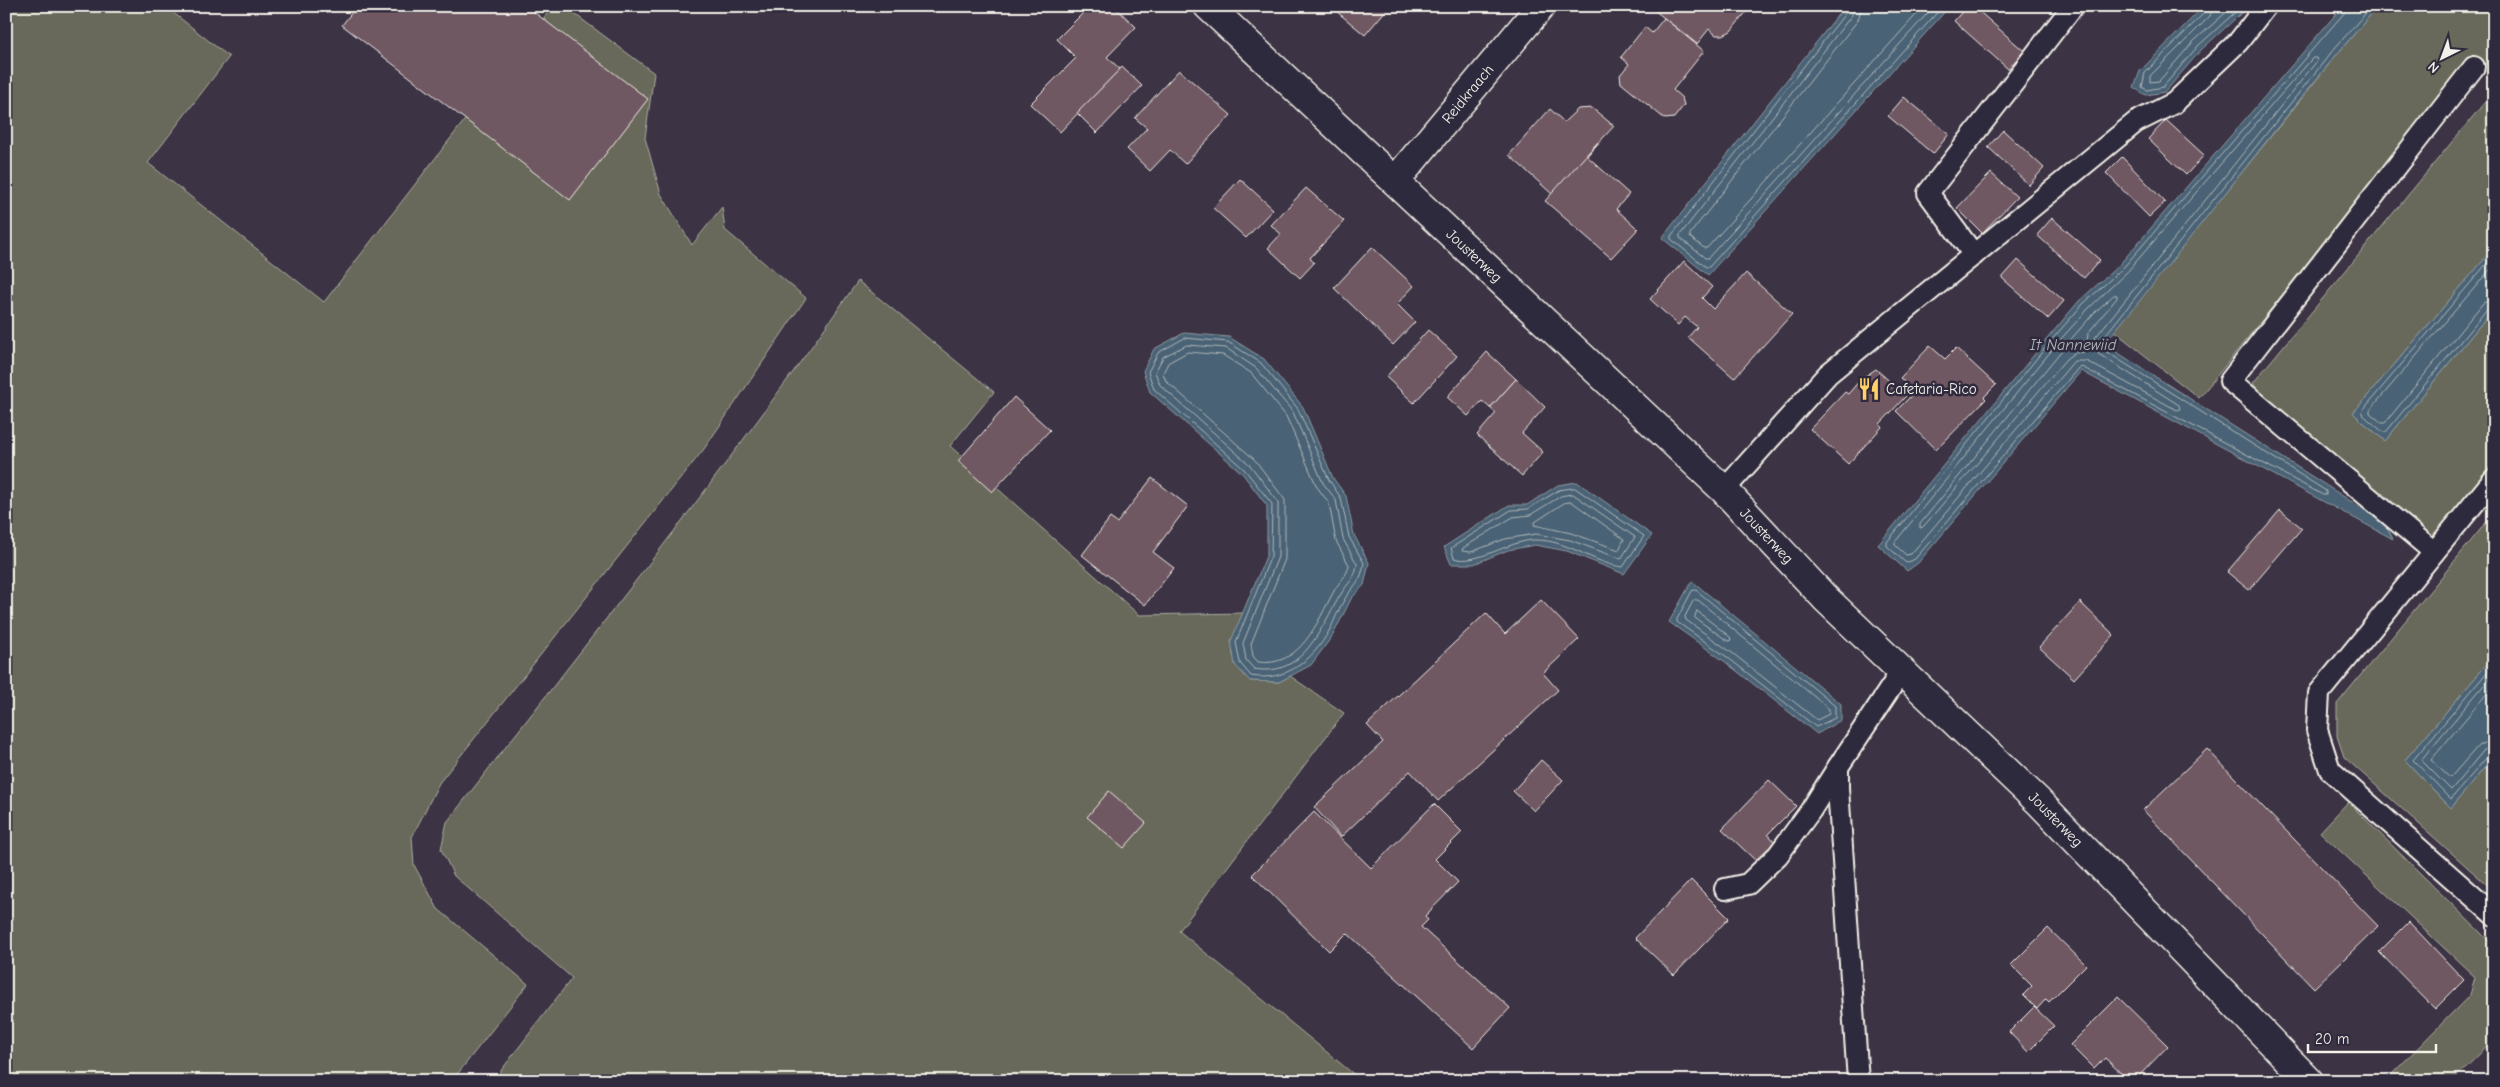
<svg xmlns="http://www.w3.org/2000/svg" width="2500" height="1087" font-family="'Comic Neue',sans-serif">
<rect width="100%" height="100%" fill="#3c3345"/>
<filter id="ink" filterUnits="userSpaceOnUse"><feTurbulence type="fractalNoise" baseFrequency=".02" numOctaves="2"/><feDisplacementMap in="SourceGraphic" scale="10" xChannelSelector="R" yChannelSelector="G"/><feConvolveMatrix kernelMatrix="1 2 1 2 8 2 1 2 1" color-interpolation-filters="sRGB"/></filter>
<g filter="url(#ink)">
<!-- green -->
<g fill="#67695a" stroke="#aeada1">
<polygon points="6,6 165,6 229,57 148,163 324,302 553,6 564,6 654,73 645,138 661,194 692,245 722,207 725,230 806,298 704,449 439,783 412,837 414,865 438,909 528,984 452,1081 6,1081"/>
<polygon points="2378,6 2494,6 2494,70 2475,56 2199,398 2114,331 2338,53"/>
<polygon points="2494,91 2494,248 2353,413 2385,441 2494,308 2494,464 2428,544 2268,408 2253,383"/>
<path d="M858,281L994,392L950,446L1139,615L1244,613C1230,645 1225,654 1250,681L1279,682L1290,676L1344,713L1179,931L1362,1081H493L572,978L454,876L441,849L447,822C586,644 728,468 858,281Z"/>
<polygon points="2494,513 2494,656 2405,760 2451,808 2494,756 2494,891 2344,757 2337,736 2337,704"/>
<polygon points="2348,802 2491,943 2494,953 2494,1040 2452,1081 2385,1081 2470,995 2475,977 2320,832"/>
</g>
<!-- water -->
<g fill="#4a6275" stroke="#8e9ba3">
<polygon points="1845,6 1950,6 1708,275 1662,238"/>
<polygon points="2204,6 2249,6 2201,50 2165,92 2146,95 2134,88 2140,71"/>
<path d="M2343,6H2378C2283,115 2197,233 2104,344L2385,523L2393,539L2081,371L1918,563L1907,571L1878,545L2052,333L2079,301L2119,265Z"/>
<polygon points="2494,248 2494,308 2385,441 2353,413"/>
<polygon points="1184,333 1229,337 1264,359 1303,407 1333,478 1346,496 1354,535 1369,563 1364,585 1351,599 1333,635 1311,665 1279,682 1250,681 1235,665 1231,641 1267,554 1267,506 1242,473 1150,392 1143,371 1154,349"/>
<polygon points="1577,482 1652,535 1624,574 1567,551 1535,545 1508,550 1474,564 1451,564 1444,547 1509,505 1527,505 1558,485"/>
<polygon points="1692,581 1841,704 1841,720 1817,734 1724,661 1669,622"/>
<polygon points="2494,656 2494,756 2451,808 2405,760"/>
</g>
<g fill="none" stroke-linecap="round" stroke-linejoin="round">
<!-- shore -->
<g stroke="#b0b8ba" stroke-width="1">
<polyline points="1848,6 1847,11 1671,236 1671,239 1706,267 1709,267 1943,6"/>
<polyline points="1855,6 1852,15 1680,235 1680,238 1705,258 1708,258 1934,6"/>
<polyline points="1862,6 1858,20 1690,234 1690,237 1704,248 1707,248 1924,6"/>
<polyline points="2207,6 2205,12 2145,73 2142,87 2147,90 2163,87 2198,46 2242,6"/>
<polyline points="2213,6 2210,16 2150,76 2150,82 2159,81 2193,42 2233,6"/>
<polyline points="2346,6 2345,12 2123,268 2083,304 2055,336 1887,542 1887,546 1906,563 1915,559 2080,366 2323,495 2326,495 2326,491 2102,349 2099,343 2334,49 2372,6"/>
<polygon points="2313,58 2316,58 2317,61 2094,339 2093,347 2097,353 2179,405 2180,409 2177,410 2086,361 2074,361 1911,554 1906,555 1895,545 1895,542 2060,340 2088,309 2127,272"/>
<polyline points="2494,255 2362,411 2362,414 2383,432 2386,432 2488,308 2494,306"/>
<polyline points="2494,265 2370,410 2370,413 2382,423 2385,423 2483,303 2494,299"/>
<polygon points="2114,295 2117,295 2117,298 2088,333 2086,352 2074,353 2066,359 1923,527 1920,528 1920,524 2066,345 2093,314"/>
<path d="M1185,338L1228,342L1261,363L1298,409L1329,480L1341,498L1349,537L1364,563C1361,582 1356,582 1346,597C1339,607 1335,620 1329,631C1313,660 1286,682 1251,676L1240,663L1236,642L1271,556L1272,504L1245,470L1154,389L1148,372L1158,353Z"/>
<path d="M1187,345L1226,348L1256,368L1293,412L1323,483L1336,500L1343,539L1357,564C1355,580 1348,582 1341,594C1320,628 1304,678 1254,669L1246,660L1243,643L1278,557V502L1250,465L1160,385L1155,372L1163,357Z"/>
<path d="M1188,352L1223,355L1251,373L1286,416L1317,487L1329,503L1336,541L1349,565C1347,577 1339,581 1334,591C1317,622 1301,668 1258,662L1253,656L1251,644L1285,559V500L1255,460L1166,381L1163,373L1168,363Z"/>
<path d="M1575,488L1644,536L1623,567C1594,564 1566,539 1535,540C1510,540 1475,566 1454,558L1451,548L1511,510L1528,509L1559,490Z"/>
<polygon points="1573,494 1635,537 1621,559 1570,540 1536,534 1505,539 1471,552 1462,551 1463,548 1513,517 1530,515 1561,496"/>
<polygon points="1572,502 1624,539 1619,550 1571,533 1534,525 1535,522 1564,503"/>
<polygon points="1696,590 1835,706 1835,718 1816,727 1727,657 1677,622 1677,619 1692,591"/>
<polygon points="1694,600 1698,600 1829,709 1829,714 1817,720 1731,652 1686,620 1685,617"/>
<polygon points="1697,611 1730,637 1731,640 1728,641 1695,618"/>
<polyline points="2494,664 2413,760 2451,799 2488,756 2494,754"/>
<polyline points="2494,673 2421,760 2451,790 2484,750 2494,747"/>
<polyline points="2494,685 2431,760 2450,778 2479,745 2494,740"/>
</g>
</g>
<!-- building -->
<g fill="#705964" stroke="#f4f1e8">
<polygon points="357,6 526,6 648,99 570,200 342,25"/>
<polygon points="1090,6 1114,6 1136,27 1107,57 1120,69 1060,132 1030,104 1076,58 1057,39"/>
<polygon points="1330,6 1384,6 1387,9 1365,35"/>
<polygon points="1649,6 1742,6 1747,11 1731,31 1723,35 1716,35 1709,29 1697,44"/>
<polygon points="1967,6 1973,6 2024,51 2008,69 1954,21"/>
<polygon points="1664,18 1704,51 1673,90 1682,98 1684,105 1674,118 1665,119 1621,83 1620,75 1629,64 1621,57 1645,27 1652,33"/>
<polygon points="1122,67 1142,86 1097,133 1077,113"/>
<polygon points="1179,70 1231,115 1185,164 1170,150 1150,171 1127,149 1147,128 1135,118"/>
<polygon points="1904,97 1949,134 1933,154 1888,116"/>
<polygon points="1592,108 1614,126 1552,194 1509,155 1550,109 1564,122 1578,109"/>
<polygon points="2166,120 2204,155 2186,175 2148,139"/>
<polygon points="2003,130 2044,168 2029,185 1988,147"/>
<polygon points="1598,142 1587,156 1629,194 1616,209 1638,229 1611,258 1545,201"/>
<polygon points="2122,157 2165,202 2149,217 2106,173"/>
<polygon points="1991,173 2017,197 1982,233 1957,208"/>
<polygon points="1240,179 1273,209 1246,238 1213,208"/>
<polygon points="1306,188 1344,221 1310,258 1314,263 1300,278 1268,248 1281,234 1271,225"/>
<polygon points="2052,218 2100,260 2084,278 2037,235"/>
<polygon points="1372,247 1414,286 1397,304 1415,322 1393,345 1334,288"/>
<polygon points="2018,260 2064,301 2048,319 2002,278"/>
<polygon points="1684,261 1712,287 1702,298 1713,309 1746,273 1792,314 1734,378 1688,337 1697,327 1685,317 1678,325 1650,299"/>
<polygon points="1428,330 1457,356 1414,403 1386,377"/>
<polygon points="1930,346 1945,359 1956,348 1996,385 1984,397 1986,399 1936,450 1896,411 1915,392 1900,378"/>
<polygon points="1487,352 1516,379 1490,408 1482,401 1468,416 1447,397"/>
<polygon points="1876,369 1906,396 1880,424 1882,427 1848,464 1810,429 1845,392 1848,394 1861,379"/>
<polygon points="1516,379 1545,407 1522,433 1543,452 1522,476 1477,435 1496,413 1490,408"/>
<polygon points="1014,397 1050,430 992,492 958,461"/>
<polygon points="1152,478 1188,506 1153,552 1174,568 1145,605 1082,555 1110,518 1117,523"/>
<polygon points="2280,510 2302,528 2249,590 2227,572"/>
<polygon points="1541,600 1579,639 1543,673 1558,690 1438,801 1410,771 1341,837 1314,807 1383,742 1367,725 1486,613 1505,634"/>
<polygon points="2080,602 2114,635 2074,679 2039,647"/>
<polygon points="2207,749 2378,926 2314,988 2143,810"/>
<polygon points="1541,760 1563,780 1534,811 1513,791"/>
<polygon points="1769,780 1796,806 1768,834 1775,842 1756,861 1722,829"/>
<polygon points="1109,791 1146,823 1124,848 1087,817"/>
<polygon points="1434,804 1462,832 1435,859 1458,882 1425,916 1428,920 1421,927 1510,1008 1473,1048 1347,933 1329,951 1252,875 1314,812 1371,868"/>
<polygon points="1691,880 1729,918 1674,975 1635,938"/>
<polygon points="2409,922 2464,980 2435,1009 2379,952"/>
<polygon points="2048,928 2086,965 2049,1002 2046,999 2037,1009 2023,995 2032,986 2011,965"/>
<polygon points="2118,997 2168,1046 2134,1081 2129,1081 2105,1058 2094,1069 2070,1045"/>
<polygon points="2034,1007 2054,1026 2028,1052 2009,1032"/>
</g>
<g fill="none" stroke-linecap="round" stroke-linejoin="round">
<defs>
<g id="service">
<polyline points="1974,255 1928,193 2073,6"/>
<polyline points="2494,479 2319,693 2317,730 2330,770 2494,915"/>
<polyline points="1724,490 1828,374 2136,122 2174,103 2239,41 2266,6"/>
<polyline points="2434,552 2230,381 2474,67"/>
<polyline points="1725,889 1748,884 1778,855 1811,810 1838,767"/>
<polyline points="1858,1081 1838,788 1838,767 1901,672"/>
</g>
<g id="minor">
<path id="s1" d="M1396,180L1541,6"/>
</g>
<g id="tertiary">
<path id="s2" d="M1208,6L1724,490L1825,598L2038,801L2309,1081"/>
</g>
</defs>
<!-- service casing -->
<use href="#service" stroke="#f4f1e8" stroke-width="24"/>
<!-- minor casing -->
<use href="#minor" stroke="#f4f1e8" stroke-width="31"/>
<!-- tertiary casing -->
<use href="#tertiary" stroke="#f4f1e8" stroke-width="31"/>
<!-- service -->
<use href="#service" stroke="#2f2a3d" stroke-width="20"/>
<!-- minor -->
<use href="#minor" stroke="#2f2a3d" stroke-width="28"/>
<!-- tertiary -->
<use href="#tertiary" stroke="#2f2a3d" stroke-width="28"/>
</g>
</g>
<!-- icons -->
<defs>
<symbol id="restaurant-bare" viewBox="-9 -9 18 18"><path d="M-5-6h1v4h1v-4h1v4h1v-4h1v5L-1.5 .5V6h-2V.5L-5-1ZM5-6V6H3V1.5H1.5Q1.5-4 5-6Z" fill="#ffd166" stroke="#2f2a3d" stroke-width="2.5" paint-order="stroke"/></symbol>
</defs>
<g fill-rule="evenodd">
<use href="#restaurant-bare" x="1853" y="373" width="32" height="32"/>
</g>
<g text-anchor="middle" stroke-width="5" stroke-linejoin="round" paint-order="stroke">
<!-- street labels -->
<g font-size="15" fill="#f4f1e8" stroke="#2f2a3d">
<text dy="5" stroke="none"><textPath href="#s1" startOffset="112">Reidkraach</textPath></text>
<text dy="5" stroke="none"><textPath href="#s2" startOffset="365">Jousterweg</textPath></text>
<text dy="5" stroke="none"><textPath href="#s2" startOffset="770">Jousterweg</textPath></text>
<text dy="5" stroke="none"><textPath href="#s2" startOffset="1175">Jousterweg</textPath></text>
</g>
<!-- poi labels -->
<g font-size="15" fill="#f4f1e8" stroke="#2f2a3d" text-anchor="start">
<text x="1886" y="394">Cafetaria-Rico</text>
</g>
<!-- water labels -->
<g font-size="16" font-style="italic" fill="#b0b8ba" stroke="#2f2a3d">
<text x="2073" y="350">It Nannewiid</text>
</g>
</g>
<!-- margin -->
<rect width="2500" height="1087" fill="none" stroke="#2f2a3d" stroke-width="25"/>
<rect x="12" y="12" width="2475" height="1062" fill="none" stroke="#f4f1e8" stroke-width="2" filter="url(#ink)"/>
<!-- north arrow -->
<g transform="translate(2442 58) rotate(222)" stroke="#2f2a3d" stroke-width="4" paint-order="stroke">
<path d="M0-4L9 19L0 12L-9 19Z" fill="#f4f1e8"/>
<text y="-8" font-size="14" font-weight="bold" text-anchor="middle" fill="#f4f1e8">N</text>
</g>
<!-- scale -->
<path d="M2308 1044v8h128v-8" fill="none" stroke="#f4f1e8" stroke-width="2.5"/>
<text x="2315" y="1044" font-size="15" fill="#f4f1e8" stroke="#2f2a3d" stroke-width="4" paint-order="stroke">20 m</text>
</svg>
